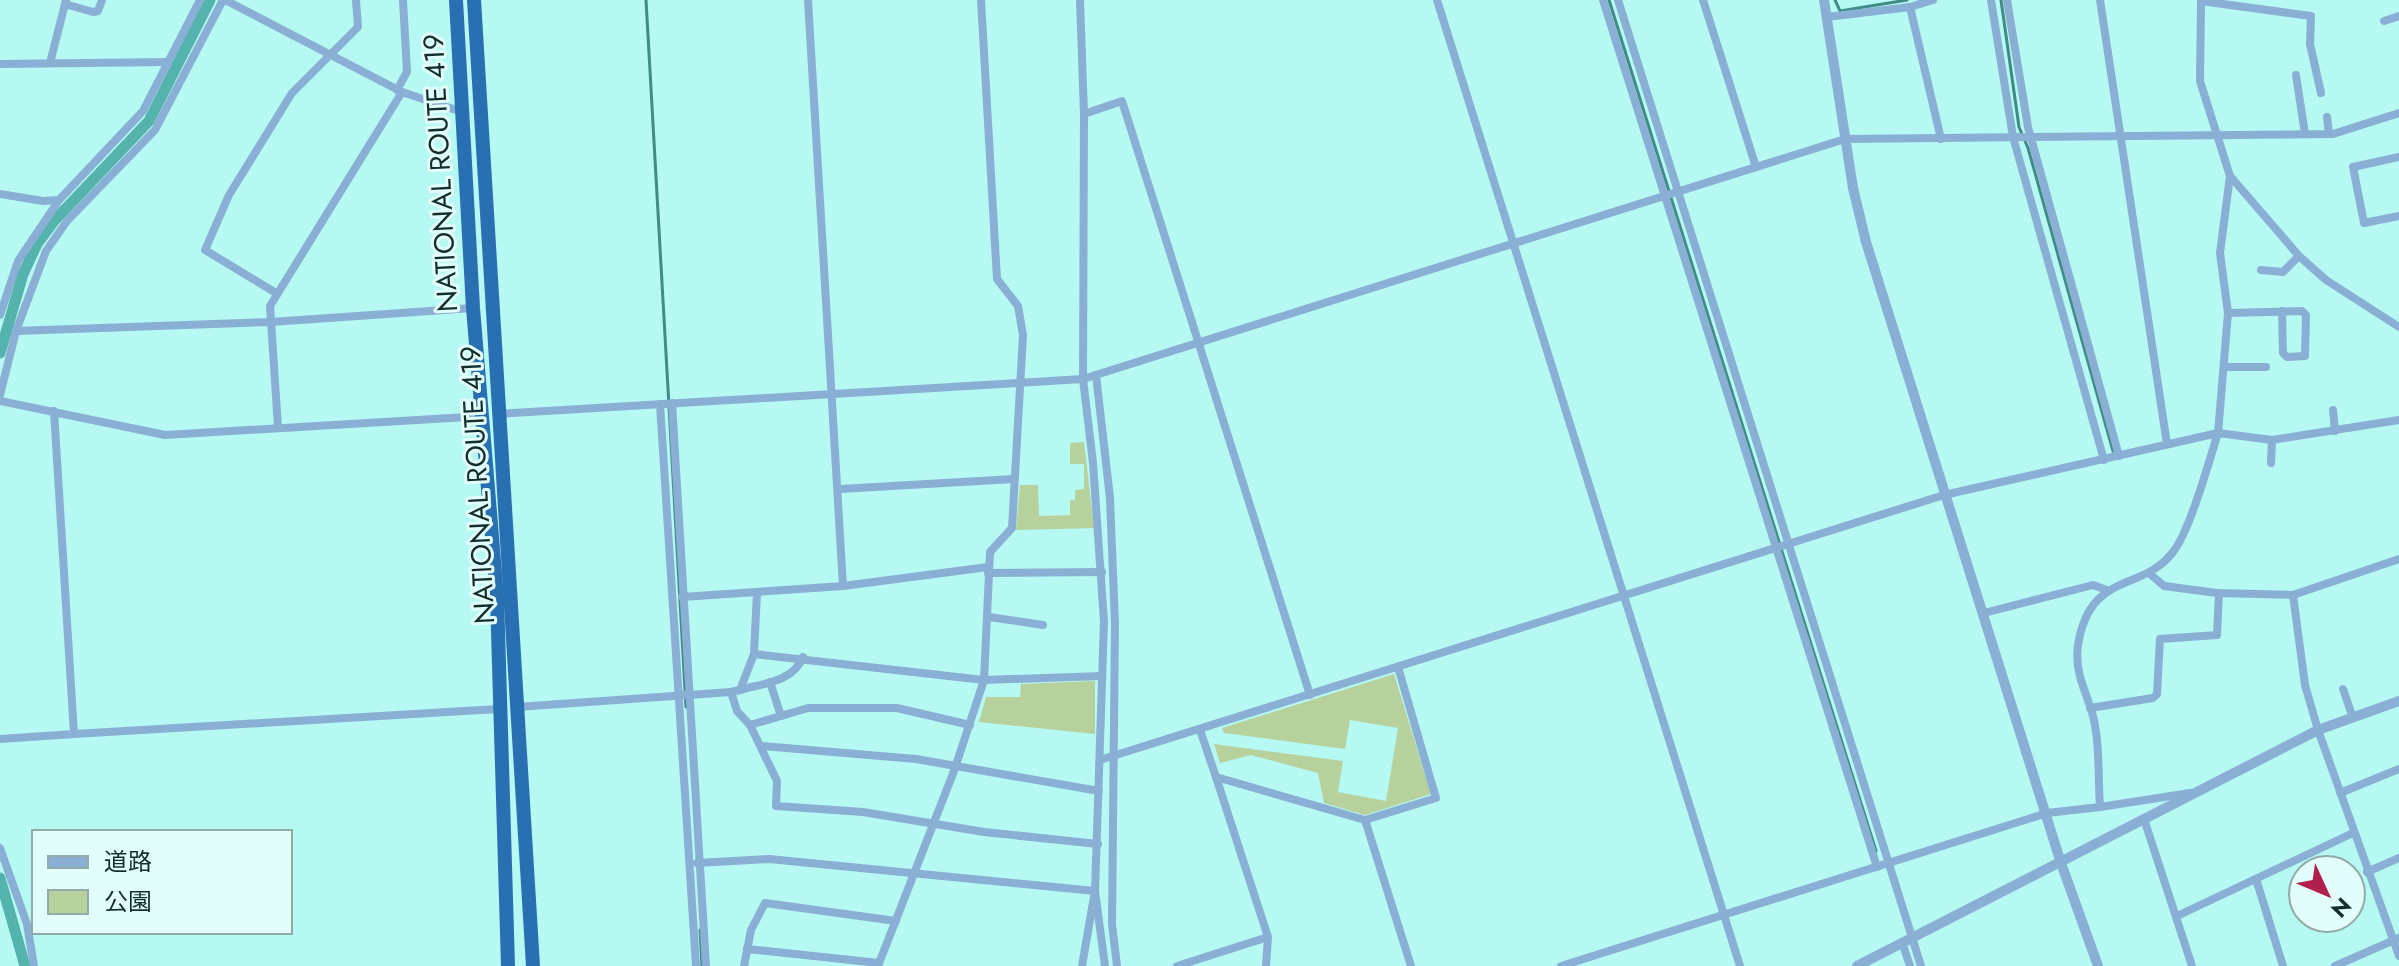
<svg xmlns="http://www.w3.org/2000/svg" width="2399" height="966" font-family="Jost,'Noto Sans JP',sans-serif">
<rect width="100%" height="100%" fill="#b6f8f2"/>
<!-- green -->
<g fill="#b7d19c">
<polygon points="1084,442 1094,528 1016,530 1020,485 1038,485 1039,516 1070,515 1070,500 1075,500 1075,490 1084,489 1084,464 1070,464 1070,443"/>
<polygon points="1394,674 1431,794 1365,815 1324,803 1318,773 1251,755 1220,763 1214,744 1343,761 1338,792 1386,801 1398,728 1350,720 1345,749 1224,733 1222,728"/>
<polygon points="1095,681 1095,734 979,722 986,697 1020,697 1021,684"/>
</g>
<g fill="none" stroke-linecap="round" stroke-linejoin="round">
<!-- stream -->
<g stroke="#408b86" stroke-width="3">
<polyline points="646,0 686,707"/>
<polyline points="1609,0 1876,851"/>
<polyline points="1835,0 1840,11 1907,0"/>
<polyline points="2001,0 2019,127 2028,148 2113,451"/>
<polyline points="700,930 702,966"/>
</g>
<!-- canal -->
<g stroke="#54b3ac" stroke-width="11">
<polyline points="0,353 23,274 37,244 54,221 149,121 210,0"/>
<polyline points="0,878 25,966"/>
</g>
<!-- minor -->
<g stroke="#8aafd4" stroke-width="8">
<polyline points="225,0 402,92 462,112"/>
<polyline points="808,0 843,586"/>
<polyline points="1080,0 1084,114 1083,379 1093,463 1104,622 1095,891 1105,966"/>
<polyline points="1437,0 1740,966"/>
<polyline points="1603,0 1877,867"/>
<polyline points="1618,0 1921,966"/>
<polyline points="1703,0 1756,167"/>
<polyline points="1991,0 2013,137 2104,460"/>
<polyline points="2007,0 2028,127 2119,456"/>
<polyline points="2100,0 2167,444"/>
<polyline points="2201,1 2311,16 2310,44 2321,93"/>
<polyline points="2201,3 2200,81 2230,176 2220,253 2228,313 2218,433 2272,440 2399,420"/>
<polyline points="65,4 93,12 98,11 102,0"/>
<polyline points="1910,7 1941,139"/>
<polyline points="1827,17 1910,7 1933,0"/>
<polyline points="2384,21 2399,16"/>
<polyline points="50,63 66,0"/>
<polyline points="0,64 168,62"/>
<polyline points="2296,75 2305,134"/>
<polyline points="397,90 407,72 403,0"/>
<polyline points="1084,114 1122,101 1310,695"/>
<polyline points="2327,117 2329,134"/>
<polyline points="2399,157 2353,167 2364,223 2399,216"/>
<polyline points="2230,176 2299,256 2326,280 2399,327"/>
<polyline points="0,194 43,201 59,200 143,111 200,0"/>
<polyline points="2261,270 2283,272 2299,256"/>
<polyline points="276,293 205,250 229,195 292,93 358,27 356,0"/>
<polyline points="2228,313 2302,311 2306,315 2305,356 2287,357 2283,353 2282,311"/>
<polyline points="0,315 18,261 59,200"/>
<polyline points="16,331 271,322 473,308"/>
<polyline points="2226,367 2266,367"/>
<polyline points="1096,375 1110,498 1115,624 1112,924 1117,966"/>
<polyline points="0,395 16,331 46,251 67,221 155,130 223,0"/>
<polyline points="0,401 165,435 484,416"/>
<polyline points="672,403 706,966"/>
<polyline points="660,404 696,966"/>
<polyline points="2333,410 2335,431"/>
<polyline points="497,414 1083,379 1845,139 2333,134 2399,113"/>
<polyline points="278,427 270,306 402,92"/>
<polyline points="2271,463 2272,440"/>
<polyline points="840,489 1014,479"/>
<polyline points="988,573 1102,572"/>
<polyline points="2149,573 2164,586 2217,593 2293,595 2399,559"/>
<polyline points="757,592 754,654 984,680 1102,676"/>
<polyline points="2293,595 2305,685 2318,730 2399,956"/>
<polyline points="682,597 843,586 988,567"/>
<polyline points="1984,613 2093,585 2107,590"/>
<polyline points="989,617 1043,625"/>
<polyline points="770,682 781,716"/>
<polyline points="2343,689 2353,718"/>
<path d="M740,690C764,683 793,682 803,657"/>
<polyline points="731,692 737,711 750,725"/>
<polyline points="517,707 731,692 740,690 754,654"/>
<polyline points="2090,708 2153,698 2157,694 2160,639 2217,635 2219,593"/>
<polyline points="970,725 897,708 808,708 750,725 777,781 776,806 863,812 984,832 1098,844"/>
<polyline points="1200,730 1216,777 1365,820 1411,966"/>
<polyline points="74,734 498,709"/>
<polyline points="0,739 74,734 54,411"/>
<polyline points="761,746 916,759 1099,791"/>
<path d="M1100,760L1944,495L2218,433C2209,461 2190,531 2173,552C2142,593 2090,570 2078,645C2074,672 2086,691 2093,716C2100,744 2098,778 2100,807L2047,813L1561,966"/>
<polyline points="1216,777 1268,937 1266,966"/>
<polyline points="2340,793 2399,769"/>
<polyline points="2100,807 2190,793"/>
<polyline points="1365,820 1436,798 1398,667"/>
<polyline points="2145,822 2192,966"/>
<polyline points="0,848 27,924 34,966"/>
<polyline points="697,863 769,859 1095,891 1082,966"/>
<polyline points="2367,872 2399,858"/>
<polyline points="2256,879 2283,966"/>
<polyline points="2177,916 2353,833"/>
<polyline points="1903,945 1910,966"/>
<polyline points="747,949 879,963"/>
<polyline points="744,966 751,930 765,903 896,921"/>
<polyline points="878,966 954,771 984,680 990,552 1012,528 1023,335 1018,306 997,279 981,0"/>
<polyline points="1177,966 1268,937"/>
<polyline points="2335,966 2399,938"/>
</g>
<!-- tertiary -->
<g stroke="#8aafd4" stroke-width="10">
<polyline points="1824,0 1853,188 1866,242 2061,863 2098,966"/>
<polyline points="1857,966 2318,730 2399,701"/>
</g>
<!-- trunk -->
<g stroke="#2870b2" stroke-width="14">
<polyline points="456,0 473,308 497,597 508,966"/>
<polyline points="474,0 533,966"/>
</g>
</g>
<g text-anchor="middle" stroke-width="6" stroke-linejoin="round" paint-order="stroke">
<!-- street labels -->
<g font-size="28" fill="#132f2d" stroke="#e3fdfa">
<text transform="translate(440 173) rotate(-93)" y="10">NATIONAL ROUTE 419</text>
<text transform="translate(477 485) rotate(-93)" y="10">NATIONAL ROUTE 419</text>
</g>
</g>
<!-- legend -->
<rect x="32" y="830" width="260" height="104" fill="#e3fdfa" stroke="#90aba8" stroke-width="2"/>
<rect x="48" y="856" width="40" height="12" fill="#8aafd4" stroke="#90aba8" stroke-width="2"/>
<text x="104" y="870" font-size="24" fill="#132f2d">道路</text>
<rect x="48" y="890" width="40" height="24" fill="#b7d19c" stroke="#90aba8" stroke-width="2"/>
<text x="104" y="910" font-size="24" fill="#132f2d">公園</text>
<!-- north arrow -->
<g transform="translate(2327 894) rotate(134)"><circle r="38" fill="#e3fdfa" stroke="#90aba8" stroke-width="2"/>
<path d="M0-6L14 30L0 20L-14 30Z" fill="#b1204d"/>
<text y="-12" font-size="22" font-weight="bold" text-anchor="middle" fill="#132f2d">N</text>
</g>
</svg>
